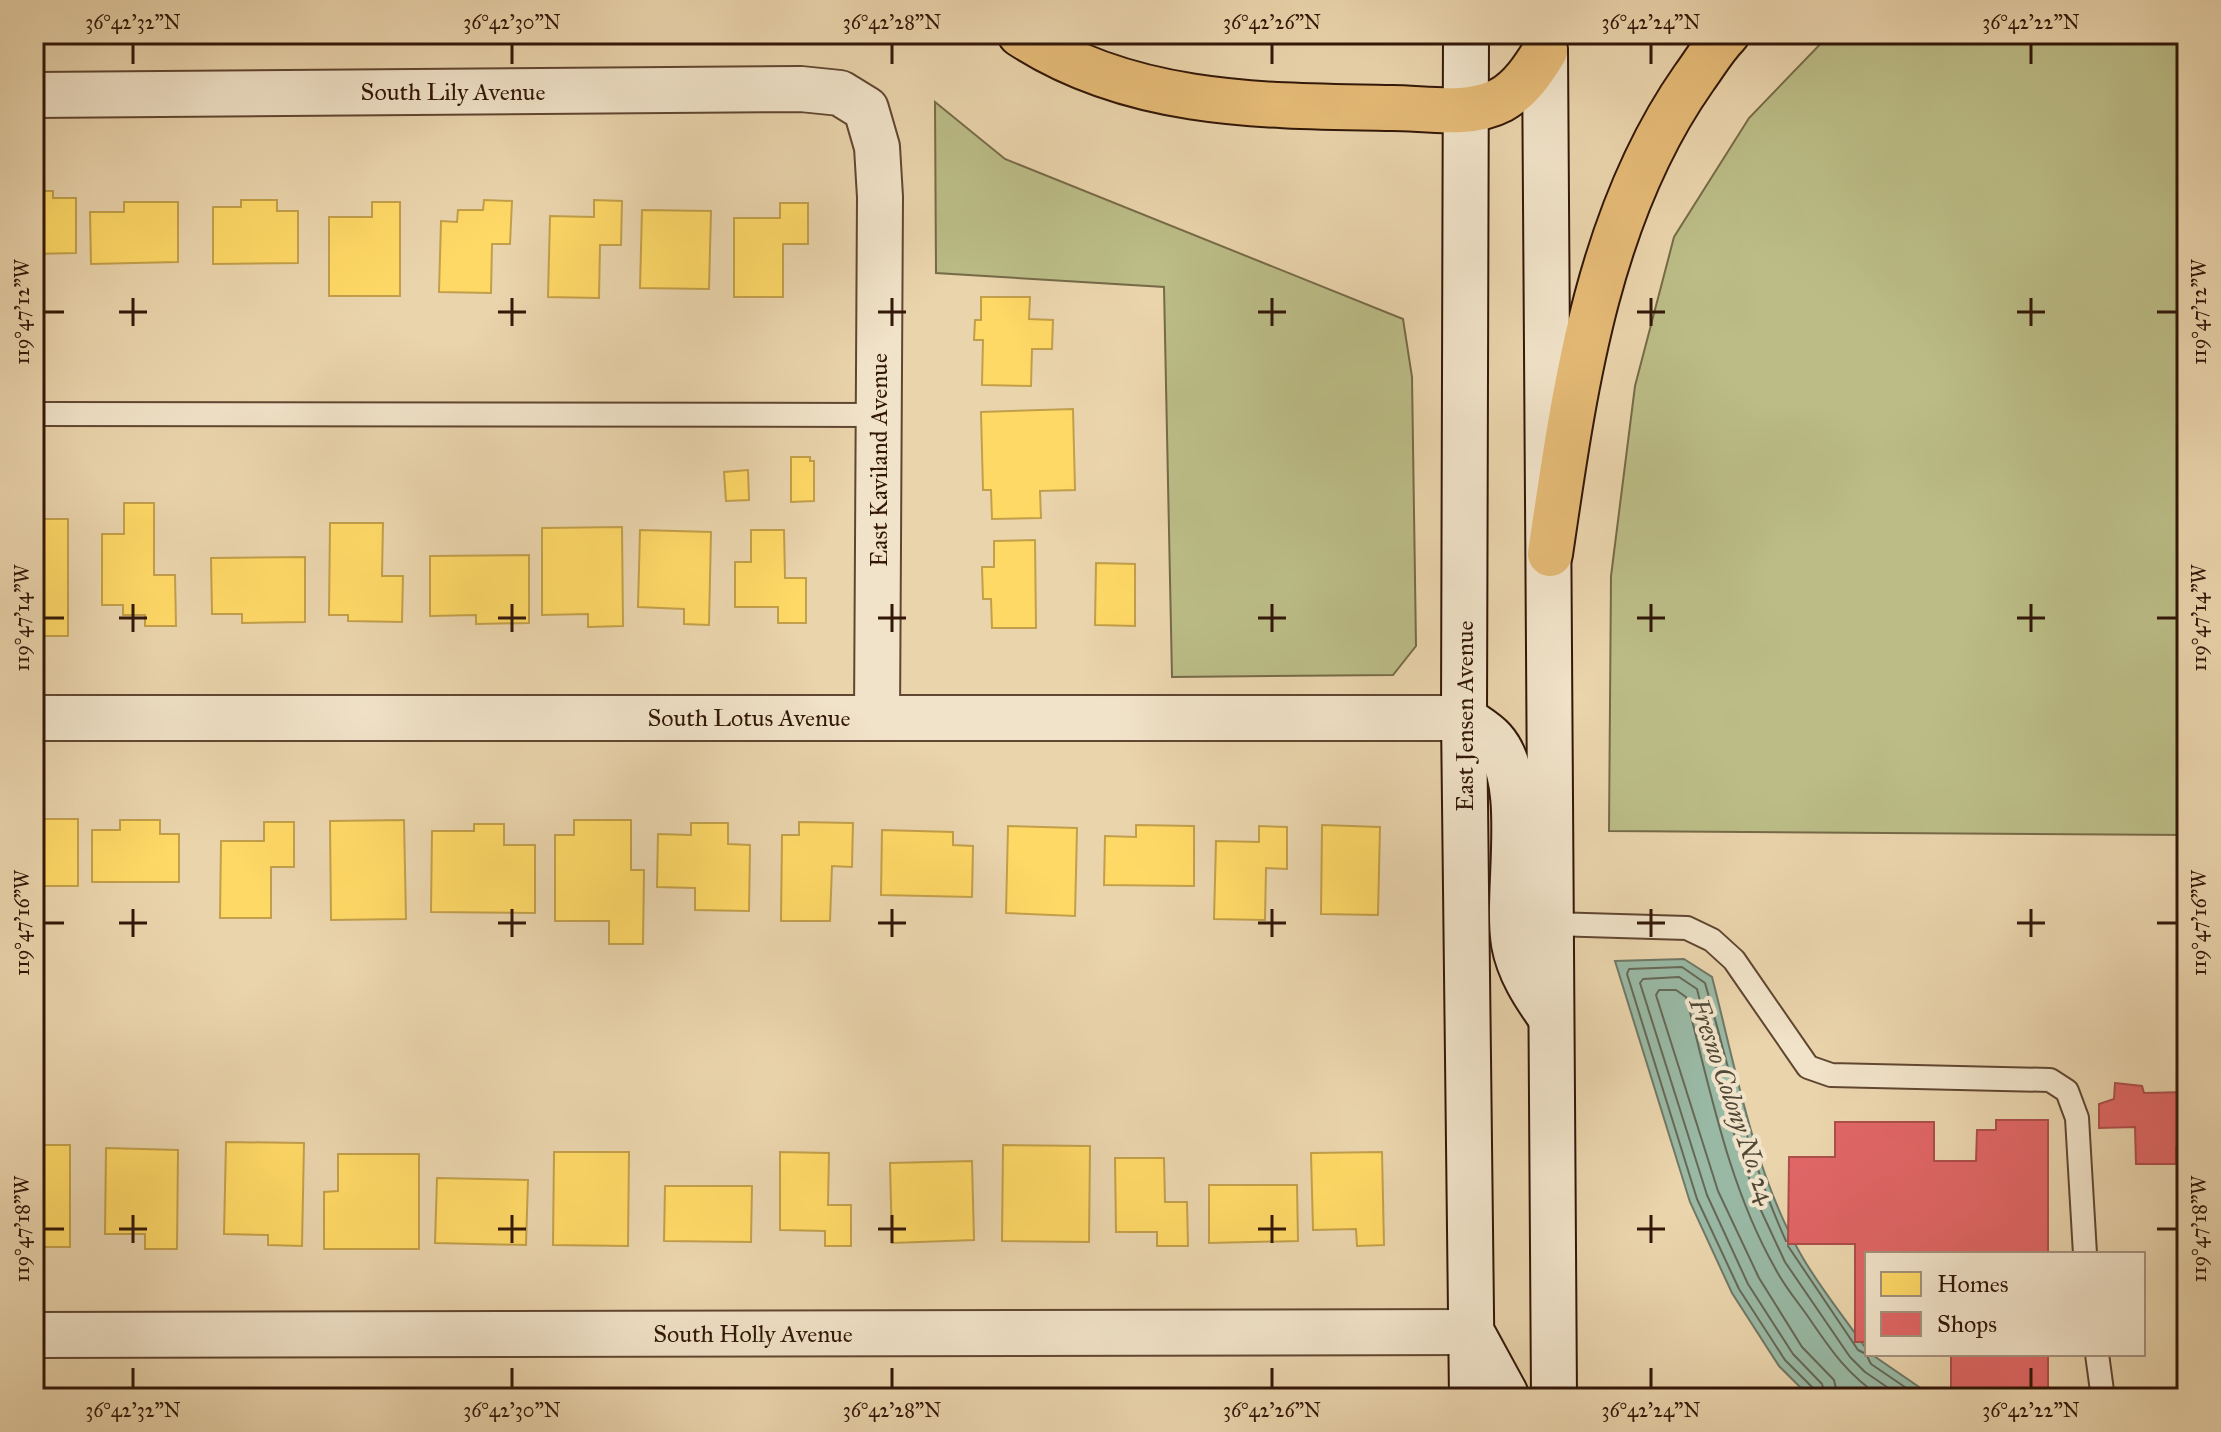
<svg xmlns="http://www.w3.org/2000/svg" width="2221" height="1432" font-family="'IM FELL Great Primer',serif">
<rect width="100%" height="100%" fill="#ead4ac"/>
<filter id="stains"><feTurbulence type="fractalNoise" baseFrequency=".0025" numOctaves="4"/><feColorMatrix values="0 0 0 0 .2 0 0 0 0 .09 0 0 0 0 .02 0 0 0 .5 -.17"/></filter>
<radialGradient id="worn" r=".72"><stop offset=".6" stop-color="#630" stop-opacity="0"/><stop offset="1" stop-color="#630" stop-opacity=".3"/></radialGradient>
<!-- green -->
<g fill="#bbbc86" stroke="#766a47" stroke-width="2">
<polygon points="1830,34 2187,34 2187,835 1609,831 1611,576 1635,386 1674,237 1749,118"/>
<polygon points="935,102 1005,159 1403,319 1412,377 1416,646 1393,675 1172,677 1164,287 936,273"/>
</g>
<!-- water -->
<path fill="#99b9a5" stroke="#707866" stroke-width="2" d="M1684,959L1712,977C1736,1069 1753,1169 1800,1253C1819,1287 1845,1318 1867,1350V1354H1871L1935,1398H1811L1779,1366L1732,1293L1690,1202L1615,961Z"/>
<!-- homes -->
<g fill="#ffd966" stroke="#c29f4a" stroke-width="2">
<polygon points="37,191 53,191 53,198 76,198 76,253 34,254 34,198 37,198"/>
<polygon points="241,200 277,200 277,211 298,211 298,263 213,264 213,207 241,207"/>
<polygon points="484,200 512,201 510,244 492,244 491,293 439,292 441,221 457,222 458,210 483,210"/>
<polygon points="594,200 622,201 621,245 600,245 599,298 548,297 550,216 594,217"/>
<polygon points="124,202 178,202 178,262 91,264 90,212 124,212"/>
<polygon points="372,202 400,202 400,296 329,296 329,217 372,217"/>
<polygon points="780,203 808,203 808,244 783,244 783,297 734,297 734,218 780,218"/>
<polygon points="642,210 711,211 709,289 640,288"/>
<polygon points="981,297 1030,297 1029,319 1053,320 1052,349 1032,349 1031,386 982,385 983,340 974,340 975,320 981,320"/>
<polygon points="1073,409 1075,490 1040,491 1041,518 992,519 991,490 983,490 981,412"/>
<polygon points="791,457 810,457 810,461 814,461 814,501 791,502"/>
<polygon points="748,470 749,500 726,501 724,472"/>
<polygon points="124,503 154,503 154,575 175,575 176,626 145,626 145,615 123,615 123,605 102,605 102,534 124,534"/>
<polygon points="34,519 68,519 68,636 36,636"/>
<polygon points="330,523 383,523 382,576 403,576 402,622 348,621 348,615 329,615"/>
<polygon points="622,527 623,626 588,627 588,614 542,615 542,528"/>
<polygon points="640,530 711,532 709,625 684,624 684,609 638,607"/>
<polygon points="751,530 784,530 785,578 806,578 806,623 778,623 778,607 735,607 735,562 751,562"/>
<polygon points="1035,540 1036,628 992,628 991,599 983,599 982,567 994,567 994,541"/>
<polygon points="529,555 529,623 476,624 476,615 430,616 430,556"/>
<polygon points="305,557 305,622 242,623 242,614 212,614 211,558"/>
<polygon points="1096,563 1135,564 1135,626 1095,625"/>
<rect x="34" y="819" width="44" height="67"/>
<polygon points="120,820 160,820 160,834 179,834 179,882 92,882 92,830 120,830"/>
<polygon points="404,820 406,919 331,920 330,821"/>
<polygon points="574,820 631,820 631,870 644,870 643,944 609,944 609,921 555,921 555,835 574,835"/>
<polygon points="264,822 294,822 294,867 271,867 271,918 220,918 221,841 264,841"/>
<polygon points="799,822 853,823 852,867 832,866 830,921 781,921 782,835 799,835"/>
<polygon points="691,823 728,823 728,844 750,845 749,911 695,910 695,888 657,887 658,834 691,835"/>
<polygon points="474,824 504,824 504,845 535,845 535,913 431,912 432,831 474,831"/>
<polygon points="1136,825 1194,826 1194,886 1104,885 1105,836 1136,837"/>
<polygon points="1322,825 1380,827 1378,915 1321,914"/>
<polygon points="1008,826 1077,828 1075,916 1006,913"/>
<polygon points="1259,826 1287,827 1287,869 1266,868 1265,920 1214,919 1216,841 1259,842"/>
<polygon points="882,830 953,832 953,845 973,846 972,897 881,895"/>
<polygon points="226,1142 304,1143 302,1246 268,1245 268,1235 224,1234"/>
<rect x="34" y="1145" width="36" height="102"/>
<polygon points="1003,1145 1090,1146 1089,1242 1002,1241"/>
<polygon points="106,1148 178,1150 177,1249 145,1249 145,1234 105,1234"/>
<polygon points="554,1152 629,1152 628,1246 553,1245"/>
<polygon points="780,1152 829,1153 828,1205 851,1205 851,1246 825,1246 825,1231 780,1230"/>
<polygon points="1382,1152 1384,1245 1357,1246 1356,1229 1313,1230 1311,1153"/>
<polygon points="338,1154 419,1154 419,1249 324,1249 324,1192 338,1191"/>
<polygon points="1115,1158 1164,1158 1165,1202 1187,1202 1188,1246 1157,1246 1157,1232 1116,1232"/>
<polygon points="972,1161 974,1240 892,1243 890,1163"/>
<polygon points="437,1178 528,1180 526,1245 435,1243"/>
<polygon points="1209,1185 1297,1185 1298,1241 1209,1243"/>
<polygon points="665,1186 752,1186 751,1242 664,1241"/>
</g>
<!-- shops -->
<g fill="#e06666" stroke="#ac4e4a" stroke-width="2">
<polygon points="2115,1083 2142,1086 2144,1093 2187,1092 2187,1147 2176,1147 2176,1164 2136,1164 2135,1127 2099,1128 2099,1104 2114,1099"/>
<polygon points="1996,1120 2048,1120 2048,1254 1867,1254 1867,1342 1855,1342 1855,1244 1788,1244 1789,1157 1835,1157 1835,1122 1934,1122 1934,1161 1976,1161 1977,1130 1996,1130"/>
<rect x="1951" y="1354" width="97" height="41"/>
</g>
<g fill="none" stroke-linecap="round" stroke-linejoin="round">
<!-- shore -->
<g stroke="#666856" stroke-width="2">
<path d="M1786,1241C1748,1158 1730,1070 1705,983L1682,967L1629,969L1627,974L1697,1199L1739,1289L1785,1360L1814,1389L1816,1398"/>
<polyline points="1788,1246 1858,1350 1866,1354 1871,1364 1921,1398"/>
<polyline points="1826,1398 1822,1384 1793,1354 1748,1284 1707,1195 1640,983 1643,979 1679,977 1697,989 1730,1122 1758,1204 1785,1262 1850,1357 1865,1372 1903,1398"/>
<path d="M1838,1398L1834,1380L1802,1347L1759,1278L1718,1191L1656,995L1659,990H1676L1686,997C1710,1088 1728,1185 1775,1268C1784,1286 1798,1302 1809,1318C1832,1352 1848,1375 1882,1398"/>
</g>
<defs>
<g id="lane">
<polyline points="34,414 879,415"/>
<polyline points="1552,924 1687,928 1712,940 1734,960 1808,1067 1831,1075 2050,1080 2067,1091 2077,1118 2085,1254"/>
<polyline points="2097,1354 2103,1398"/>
</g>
<g id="street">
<polyline points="34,95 801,89 840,93 866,109 877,147 880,197 877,718"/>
<polyline points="34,718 1464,718"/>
<polyline points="34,1335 1472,1332"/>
</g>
<g id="secondary">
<polyline points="1466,34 1464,718 1472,1398"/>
<polyline points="1545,51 1554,1398"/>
<path d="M1464,718C1473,725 1485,731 1493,740C1531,782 1505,891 1514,944C1519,971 1534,994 1549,1015"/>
<polyline points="1475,1338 1505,1393 1506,1398"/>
</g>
<g id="highway">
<path d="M1020,34C1131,107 1264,106 1392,108C1426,108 1469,117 1501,100C1521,89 1533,70 1545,51"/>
<path d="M1550,554C1574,391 1597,216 1694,78C1705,63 1714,47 1727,34"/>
</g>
</defs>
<!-- lane casing -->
<use href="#lane" stroke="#604631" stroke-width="26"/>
<!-- street casing -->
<use href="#street" stroke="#604631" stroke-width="48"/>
<!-- secondary casing -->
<use href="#secondary" stroke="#321708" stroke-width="48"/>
<!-- highway casing -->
<use href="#highway" stroke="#321708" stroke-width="48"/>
<!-- lane -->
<use href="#lane" stroke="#f1e3c9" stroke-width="22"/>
<!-- street -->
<use href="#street" stroke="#f1e3c9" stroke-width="44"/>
<!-- secondary -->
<use href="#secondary" stroke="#f1e3c9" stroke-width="44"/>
<!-- highway -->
<use href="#highway" stroke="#e5ba76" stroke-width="44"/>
</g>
<!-- ticks -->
<path fill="none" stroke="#321708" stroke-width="3" d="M133,44V64M512,44V64M892,44V64M1272,44V64M1651,44V64M2031,44V64M133,298V326M512,298V326M892,298V326M1272,298V326M1651,298V326M2031,298V326M44,312H64M119,312H147M498,312H526M878,312H906M1258,312H1286M1637,312H1665M2017,312H2045M2157,312H2177M133,604V632M512,604V632M892,604V632M1272,604V632M1651,604V632M2031,604V632M44,618H64M119,618H147M498,618H526M878,618H906M1258,618H1286M1637,618H1665M2017,618H2045M2157,618H2177M133,909V937M512,909V937M892,909V937M1272,909V937M1651,909V937M2031,909V937M44,923H64M119,923H147M498,923H526M878,923H906M1258,923H1286M1637,923H1665M2017,923H2045M2157,923H2177M133,1215V1243M512,1215V1243M892,1215V1243M1272,1215V1243M1651,1215V1243M44,1229H64M119,1229H147M498,1229H526M878,1229H906M1258,1229H1286M1637,1229H1665M2157,1229H2177M133,1368V1388M512,1368V1388M892,1368V1388M1272,1368V1388M1651,1368V1388M2031,1368V1388"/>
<g text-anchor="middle" stroke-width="8" stroke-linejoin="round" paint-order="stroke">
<!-- street labels -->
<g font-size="24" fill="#321708" stroke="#f1e3c9">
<text x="453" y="100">South Lily Avenue</text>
<text transform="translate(879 460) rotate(-90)" y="8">East Kaviland Avenue</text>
<text transform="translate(1465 716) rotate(-90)" y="8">East Jensen Avenue</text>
<text x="749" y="726">South Lotus Avenue</text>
<text x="753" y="1342">South Holly Avenue</text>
</g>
<!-- water labels -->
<g font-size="26" font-style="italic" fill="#514837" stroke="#f1e3c9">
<text transform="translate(1733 1101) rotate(71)" y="9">Fresno Colony No. 24</text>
</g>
</g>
<!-- margin -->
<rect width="2221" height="1432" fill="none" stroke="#ead4ac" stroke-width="88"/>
<!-- legend -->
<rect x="1865" y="1252" width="280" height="104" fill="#f1e3c9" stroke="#a5917c" stroke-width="2"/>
<rect x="1881" y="1272" width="40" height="24" fill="#ffd966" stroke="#a5917c" stroke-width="2"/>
<text x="1937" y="1292" font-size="24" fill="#321708">Homes</text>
<rect x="1881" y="1312" width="40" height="24" fill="#e06666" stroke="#a5917c" stroke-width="2"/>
<text x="1937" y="1332" font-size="24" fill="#321708">Shops</text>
<rect x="44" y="44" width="2133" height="1344" fill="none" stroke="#321708" stroke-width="3"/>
<g font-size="20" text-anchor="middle" fill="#321708">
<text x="133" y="29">36°42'32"N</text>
<text x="512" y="29">36°42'30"N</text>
<text x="892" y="29">36°42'28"N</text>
<text x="1272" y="29">36°42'26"N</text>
<text x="1651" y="29">36°42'24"N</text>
<text x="2031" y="29">36°42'22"N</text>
<text transform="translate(2199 312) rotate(-90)" y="7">119°47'12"W</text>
<text transform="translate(22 312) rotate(-90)" y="7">119°47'12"W</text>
<text transform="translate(2199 618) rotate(-90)" y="7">119°47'14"W</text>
<text transform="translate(22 618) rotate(-90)" y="7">119°47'14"W</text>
<text transform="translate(2199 923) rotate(-90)" y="7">119°47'16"W</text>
<text transform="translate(22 923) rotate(-90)" y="7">119°47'16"W</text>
<text transform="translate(2199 1229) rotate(-90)" y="7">119°47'18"W</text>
<text transform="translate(22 1229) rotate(-90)" y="7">119°47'18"W</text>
<text x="133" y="1417">36°42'32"N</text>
<text x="512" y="1417">36°42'30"N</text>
<text x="892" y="1417">36°42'28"N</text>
<text x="1272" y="1417">36°42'26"N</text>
<text x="1651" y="1417">36°42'24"N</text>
<text x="2031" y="1417">36°42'22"N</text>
</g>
<rect width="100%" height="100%" filter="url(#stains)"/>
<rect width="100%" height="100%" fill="url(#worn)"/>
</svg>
